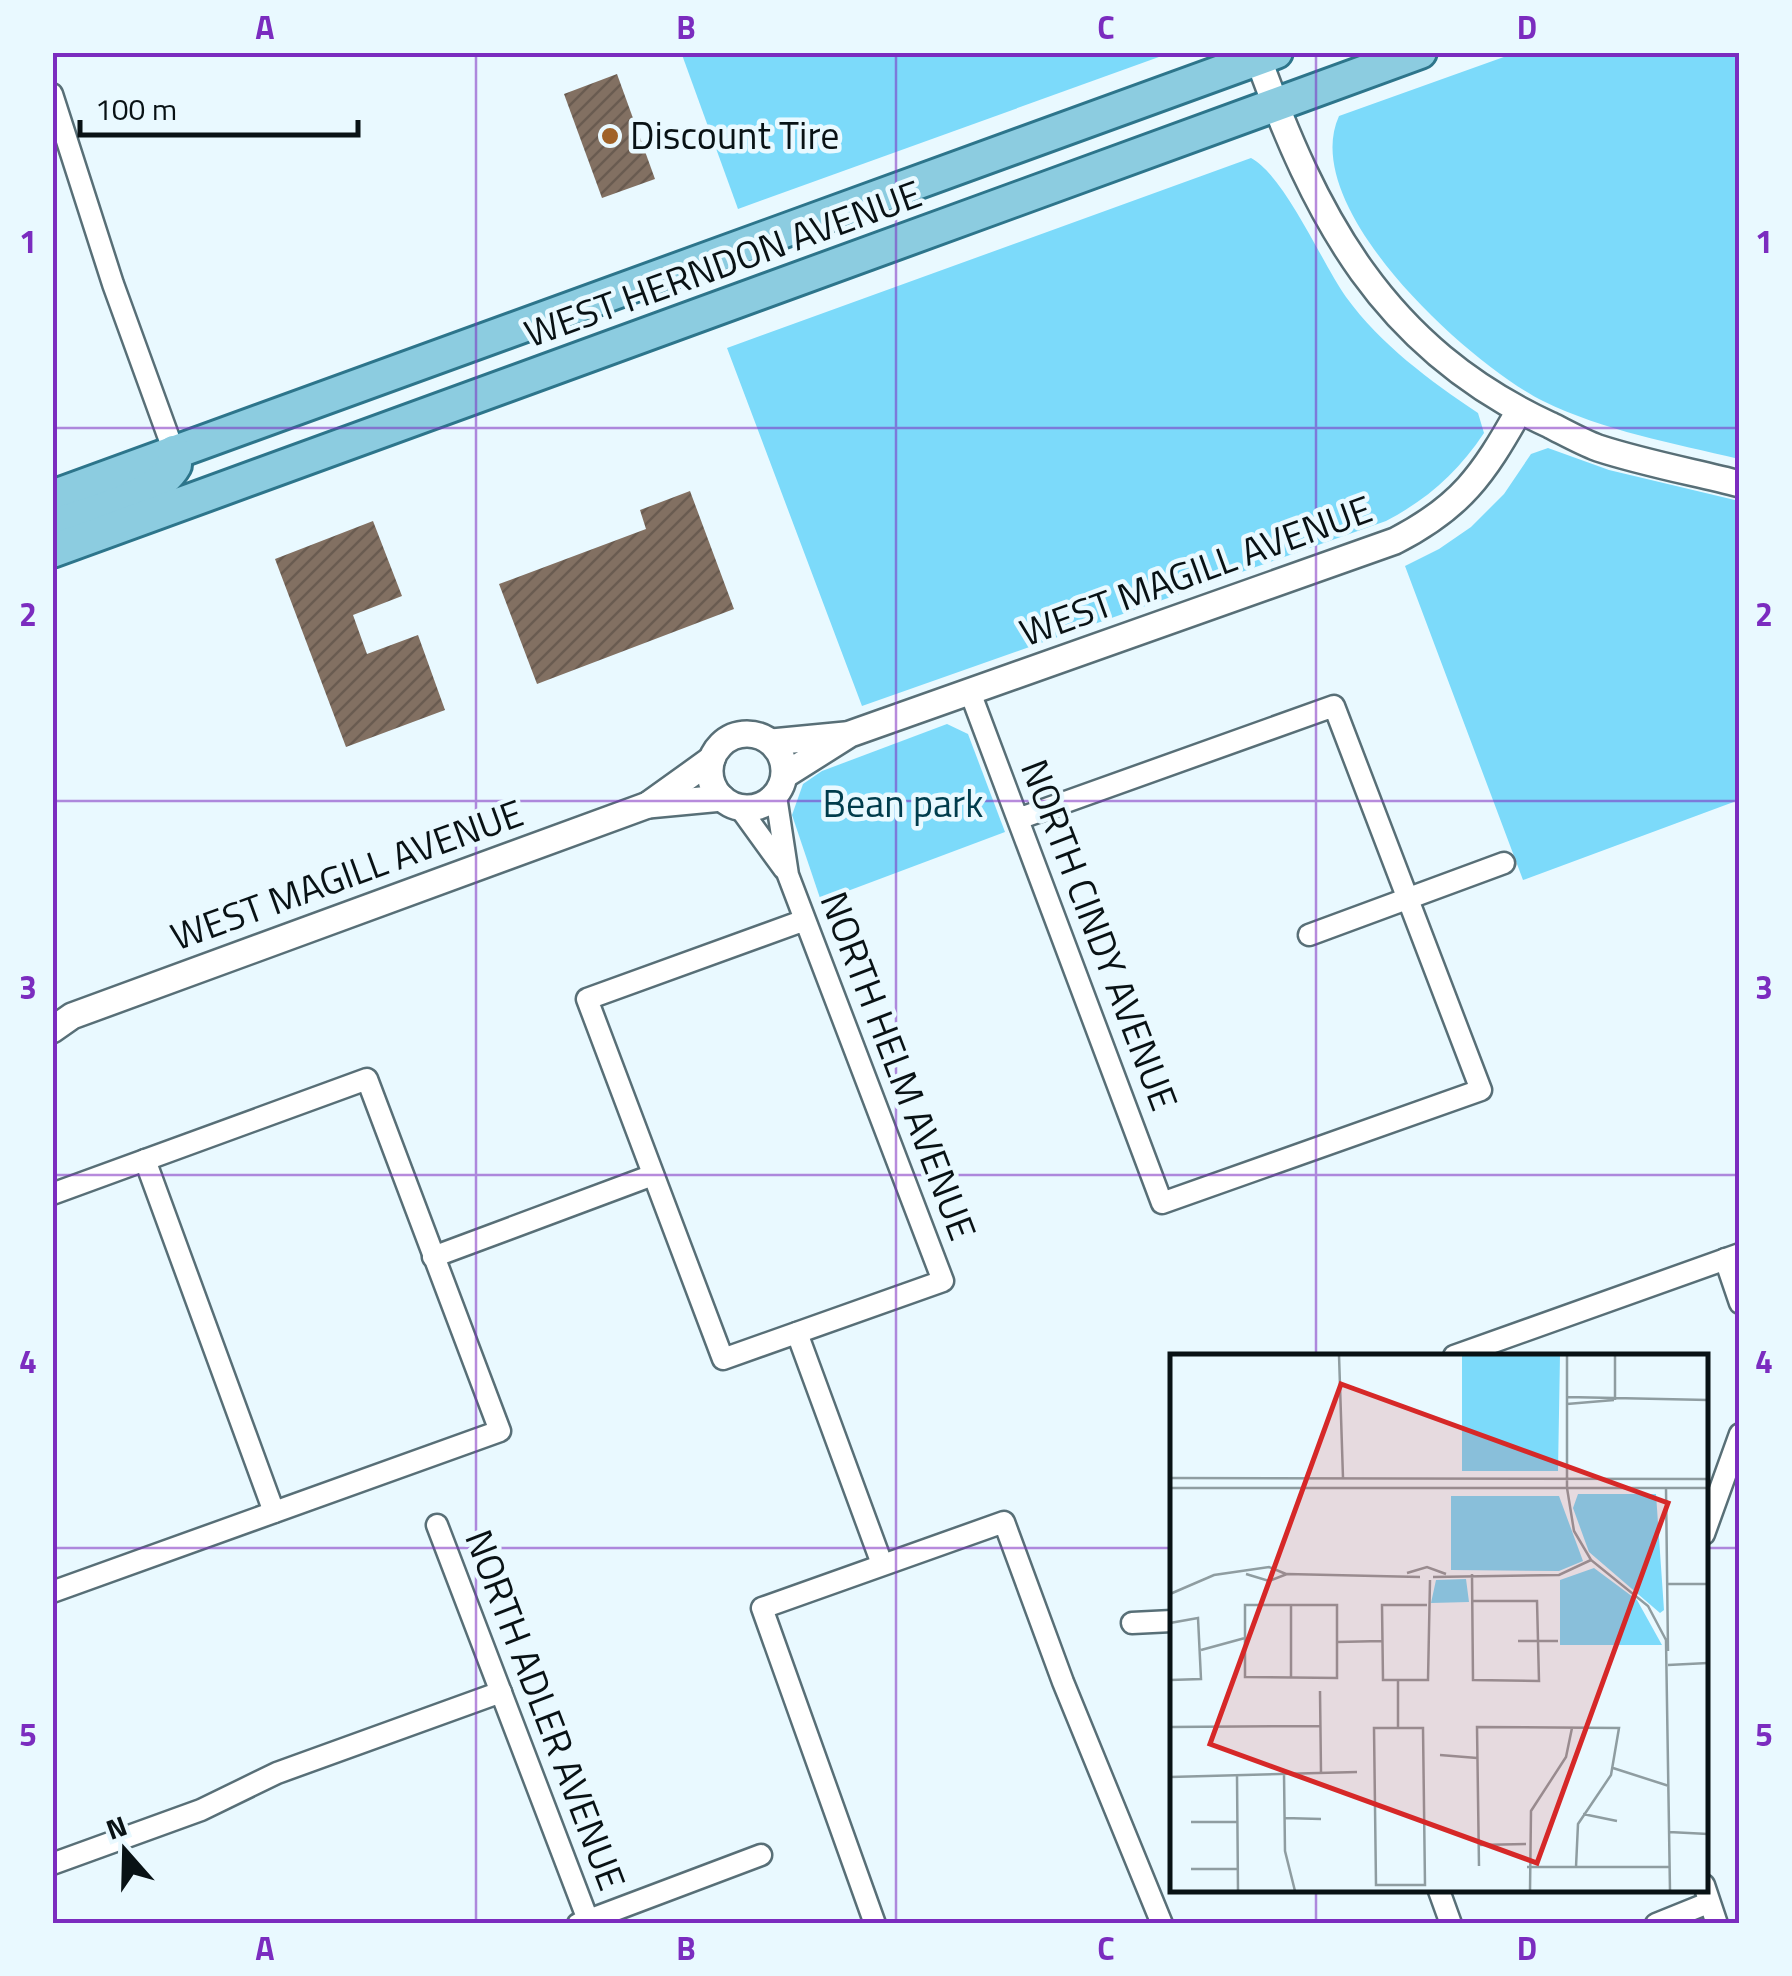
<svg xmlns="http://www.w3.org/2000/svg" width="1792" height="1976" font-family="'Titillium Web',sans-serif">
<defs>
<pattern id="building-hatch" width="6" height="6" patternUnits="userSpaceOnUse" patternTransform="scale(2.5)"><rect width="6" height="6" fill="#827062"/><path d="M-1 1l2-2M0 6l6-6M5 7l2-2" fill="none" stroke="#695b50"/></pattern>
</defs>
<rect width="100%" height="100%" fill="#e9f9ff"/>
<!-- green -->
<g fill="#7cdafa">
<polygon points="681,52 1170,52 1170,53 738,209"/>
<path d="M1515,53H1739V459C1673,443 1604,431 1543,401C1469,364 1297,208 1339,116Z"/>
<path d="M1251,158C1284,175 1322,263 1346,297C1381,345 1429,380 1478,413L1484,433C1458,472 1428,499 1386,521L862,706L727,348Z"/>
<polygon points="1548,448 1609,470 1739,501 1739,800 1523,880 1405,566 1439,549 1471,527 1504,494 1531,454"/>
<polygon points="947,724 968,734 1005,832 821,901 792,815 803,784 822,771"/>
</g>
<!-- building -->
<g fill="url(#building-hatch)">
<polygon points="617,74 655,179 602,198 564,94"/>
<polygon points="690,491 734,609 537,684 499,584 646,529 640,510"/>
<polygon points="373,521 402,596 353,615 363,643 367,654 418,635 445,710 346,747 275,559"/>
</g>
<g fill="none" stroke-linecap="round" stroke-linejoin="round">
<defs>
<g id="minor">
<polyline points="52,94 113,284 174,452"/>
<polyline points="970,692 1162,1203 1481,1090 1334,706 1018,819"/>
<polyline points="776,796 788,875 943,1281 723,1359 587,999 805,920"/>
<polyline points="739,807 784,869"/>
<polyline points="1309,935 1504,863"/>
<polyline points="145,1160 274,1512"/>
<polyline points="52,1194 367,1079 500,1431 52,1592"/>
<polyline points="433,1257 653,1175"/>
<polyline points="1725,1259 1740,1303"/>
<polyline points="797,1333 882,1564"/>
<polyline points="1454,1356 1740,1254"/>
<polyline points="437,1525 588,1920"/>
<polyline points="1704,1534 1740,1434"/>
<polyline points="1132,1623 1172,1621"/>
<polyline points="52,1864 201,1810 277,1773 501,1692"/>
<polyline points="1704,1885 1717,1924"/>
<polyline points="1438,1888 1451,1924"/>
<polyline points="578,1924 761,1855"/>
<polyline points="875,1924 762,1608 1004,1522 1063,1682 1162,1924"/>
<polyline points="1656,1924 1708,1903"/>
</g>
<g id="tertiary">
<path d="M1256,52C1315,218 1383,348 1550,425C1566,433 1582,442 1598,448C1644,463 1693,472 1740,484"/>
<circle cx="747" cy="771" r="37"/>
<polyline points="772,742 845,735"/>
<path d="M785,775L850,734L1395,541C1461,507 1483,475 1519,411"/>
<polyline points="648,805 722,798"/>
<polyline points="52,1030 72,1016 648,805 712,759"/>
</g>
<g id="primary">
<polyline points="52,497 1276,52"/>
<path d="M52,526C87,513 157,498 175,465L174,452"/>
<polyline points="52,551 1420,52"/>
</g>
</defs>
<!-- minor casing -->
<use href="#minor" stroke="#586f77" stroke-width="25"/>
<!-- tertiary casing -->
<use href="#tertiary" stroke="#586f77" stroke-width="30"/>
<!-- primary casing -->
<use href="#primary" stroke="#2d758b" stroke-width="38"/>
<!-- minor -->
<use href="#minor" stroke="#fff" stroke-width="20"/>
<!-- tertiary -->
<use href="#tertiary" stroke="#fff" stroke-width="25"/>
<!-- primary -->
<use href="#primary" stroke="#8ccce0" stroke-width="32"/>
</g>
<!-- grid -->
<path fill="none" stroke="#7b2cbf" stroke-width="2.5" stroke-opacity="0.55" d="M476,52V1924M896,52V1924M1316,52V1356M52,428H1740M52,801H1740M52,1175H1740M52,1548H1172M1704,1548H1740M1316,1888V1924"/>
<!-- markers -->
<circle fill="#a06228" stroke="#e9f9ff" stroke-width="4" cx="610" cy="136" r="10"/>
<g text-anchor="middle" stroke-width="9" stroke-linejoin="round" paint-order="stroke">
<!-- poi labels -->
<g font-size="38" fill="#091215" stroke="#e9f9ff" text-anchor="start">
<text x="630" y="149">Discount Tire</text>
</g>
<!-- street labels -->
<g font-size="38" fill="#091215" stroke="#e9f9ff">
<text transform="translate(723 264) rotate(-20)" y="13">WEST HERNDON AVENUE</text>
<text transform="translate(1196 571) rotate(-20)" y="13">WEST MAGILL AVENUE</text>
<text transform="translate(347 875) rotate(-20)" y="13">WEST MAGILL AVENUE</text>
<text transform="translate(1099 935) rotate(69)" y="13">NORTH CINDY AVENUE</text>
<text transform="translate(898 1066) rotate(69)" y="13">NORTH HELM AVENUE</text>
<text transform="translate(545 1710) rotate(69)" y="13">NORTH ADLER AVENUE</text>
</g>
<!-- park labels -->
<g font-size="38" fill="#003c4c" stroke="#e9f9ff">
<text x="903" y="817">Bean park</text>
</g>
</g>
<!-- overview -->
<g transform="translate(1170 1354)">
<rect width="538" height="538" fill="#e9f9ff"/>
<path d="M292,1H390L388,117H292ZM486,140L494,256L490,259L419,198L403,154L408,140ZM281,142H389L413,207L389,217L281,216ZM424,214L467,246L492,291H390V226ZM296,225L299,248L261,249L266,226Z" fill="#7cdafa"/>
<path fill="none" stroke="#8f9da1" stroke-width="2.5" d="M169,1L173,124M397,1V134L404,177L421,206L478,252L496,286L500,537M445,1V46M397,43L538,46M397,50L444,46M0,124L538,125M0,134H538M496,134L498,297M237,219L257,213L276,220M76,220L99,227L117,220L250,223M302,220L303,326L369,327L367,247H302M263,223L389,221L421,206M498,230H538M0,240L44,221L99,213L116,220M75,251H167V324L75,323ZM121,251V324M257,251H212L213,326H258L260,226M0,269L28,264L31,325L0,326M348,287H388M167,288L212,287M31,296L75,284M498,311L538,309M228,326V373M150,337L151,419M0,373L150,372M204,374H253L255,531H206ZM270,401L307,404M443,414L499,432M114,420L115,497L125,537M67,421L68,537M0,423L187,418M413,460L447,467M114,464L151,465M21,468H67M499,478L538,480M308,491L356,490M309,512L307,373L449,374L441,421L408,470L406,513M357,513H500M21,515H68M360,537L361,457L396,403L402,374"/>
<path fill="#d62828" fill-opacity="0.15" stroke="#d62828" stroke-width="5" d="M171,30L498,149L367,509L40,390Z"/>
<rect width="538" height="538" fill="none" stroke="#091215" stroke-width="5"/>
</g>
<!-- border -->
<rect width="1792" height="1976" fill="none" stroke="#e9f9ff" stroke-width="110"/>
<!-- north arrow -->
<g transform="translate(125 1851) rotate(340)" stroke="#e9f9ff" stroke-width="8" paint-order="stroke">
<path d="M0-8L18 38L0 25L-18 38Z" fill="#091215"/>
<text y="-15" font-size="28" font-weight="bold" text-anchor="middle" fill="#091215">N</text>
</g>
<!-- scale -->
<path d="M80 120v15h278v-15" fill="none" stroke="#091215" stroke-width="5"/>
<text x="95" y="120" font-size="30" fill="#091215" stroke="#e9f9ff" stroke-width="8" paint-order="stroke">100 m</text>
<rect x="55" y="55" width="1682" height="1866" fill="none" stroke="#7b2cbf" stroke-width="4"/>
<g font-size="32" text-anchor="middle" font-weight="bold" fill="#7b2cbf">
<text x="265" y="39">A</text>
<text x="686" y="39">B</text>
<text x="1106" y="39">C</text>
<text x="1527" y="39">D</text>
<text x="28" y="253">1</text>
<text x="1764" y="253">1</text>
<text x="28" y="626">2</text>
<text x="1764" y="626">2</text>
<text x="28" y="999">3</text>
<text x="1764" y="999">3</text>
<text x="28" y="1373">4</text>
<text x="1764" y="1373">4</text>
<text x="28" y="1746">5</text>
<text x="1764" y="1746">5</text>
<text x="265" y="1960">A</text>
<text x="686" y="1960">B</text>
<text x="1106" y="1960">C</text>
<text x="1527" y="1960">D</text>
</g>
</svg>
